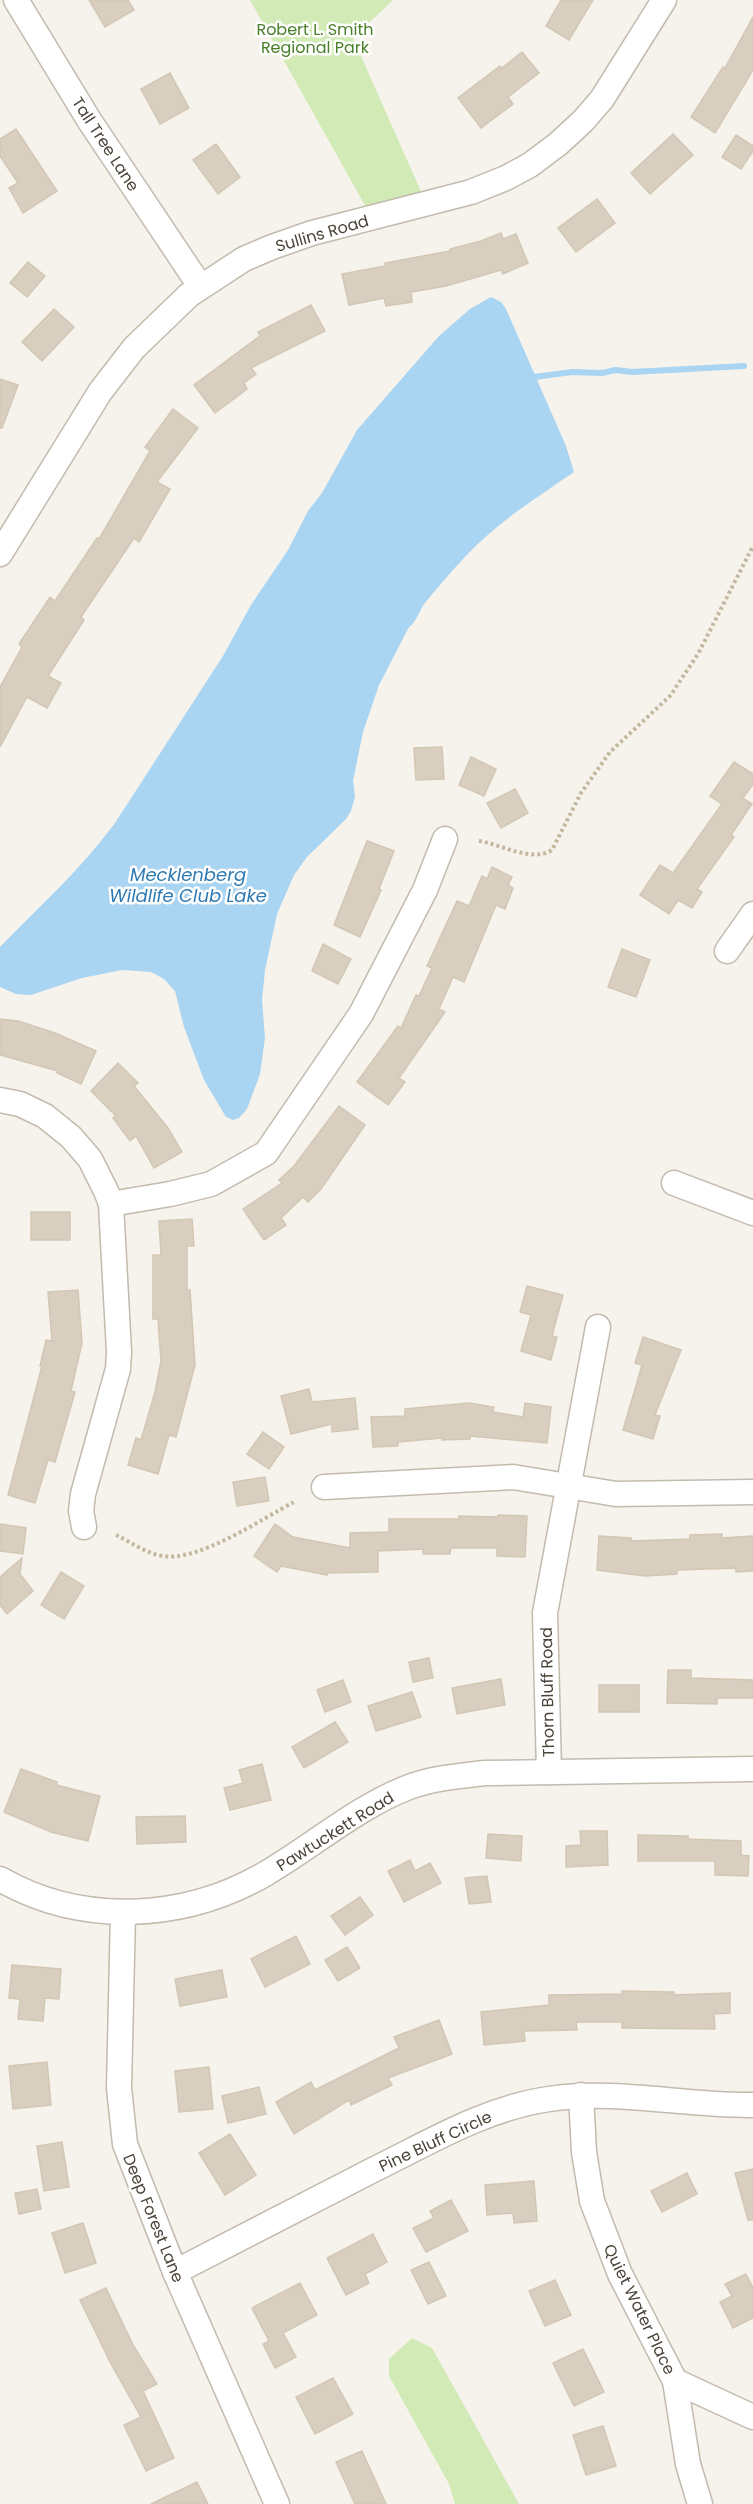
<svg xmlns="http://www.w3.org/2000/svg" width="753" height="2504" font-family="Poppins,sans-serif">
<rect width="100%" height="100%" fill="#f6f3ec"/>
<!-- green -->
<g fill="#d2eab5">
<polygon points="250,0 393,0 353,38 427,205 372,218"/>
<polygon points="412,2338 432,2348 519,2504 455,2504 449,2484 389,2376 389,2359"/>
</g>
<!-- water -->
<path fill="#a9d4f2" d="M491,297L501,302L506,309L566,446L574,472C536,498 495,524 464,558C450,573 437,588 424,604C419,612 416,622 409,627L379,685L363,732L353,781L355,797L351,811L346,819L307,857L294,875L277,914L265,970L262,1000L265,1038L260,1074L247,1109L239,1118L233,1120L226,1117L204,1080L184,1027L175,991L164,979L151,972L122,970L82,978L31,995L16,994L0,987V947C39,907 82,868 115,823L223,656L251,605L288,550L308,511L322,493L357,430L439,336L470,309Z"/>
<g fill="none" stroke-linecap="round" stroke-linejoin="round">
<!-- stream -->
<polyline stroke="#a9d4f2" stroke-width="6" points="527,378 572,372 602,373 616,370 632,372 744,366"/>
</g>
<!-- building -->
<g fill="#d8cfc1" stroke="#d3c7b4" stroke-width="1.5">
<polygon points="89,0 128,0 134,10 105,27"/>
<polygon points="561,0 593,0 569,40 546,26"/>
<polygon points="753,17 753,70 715,133 691,117 723,67 725,68"/>
<polygon points="522,52 539,73 508,97 513,104 481,128 458,98 500,66 502,68"/>
<polygon points="170,73 189,108 160,124 141,89"/>
<polygon points="16,129 57,191 23,213 9,188 18,183 0,156 0,139"/>
<polygon points="673,134 693,155 650,194 631,173"/>
<polygon points="736,135 753,146 753,151 741,169 722,157"/>
<polygon points="216,144 240,177 218,194 193,160"/>
<polygon points="597,199 615,223 576,252 558,228"/>
<polygon points="501,233 503,239 516,234 528,263 503,274 501,270 446,286 411,292 412,302 386,306 384,298 349,305 342,274 385,266 385,263 450,251 450,249 481,241"/>
<polygon points="28,262 45,276 27,297 10,283"/>
<polygon points="311,305 325,331 251,368 256,374 244,383 247,389 215,413 194,385 260,336 258,332"/>
<polygon points="54,309 74,327 42,361 22,342"/>
<polygon points="0,379 18,385 2,428 0,428"/>
<polygon points="173,409 198,428 157,482 170,489 139,542 134,538 81,617 84,620 48,676 61,683 47,708 27,697 0,747 0,687 22,647 19,644 50,597 55,601 97,538 99,539 150,451 145,447"/>
<polygon points="442,747 444,779 416,780 414,748"/>
<polygon points="471,757 496,769 484,796 459,785"/>
<polygon points="734,762 753,774 753,784 743,798 752,804 731,835 734,837 697,889 702,892 692,908 678,900 669,914 640,895 660,865 673,873 722,804 710,796"/>
<polygon points="515,789 528,813 501,828 487,803"/>
<polygon points="367,841 394,851 379,889 381,890 360,937 334,925"/>
<polygon points="492,867 512,877 508,885 513,888 505,909 496,905 464,982 453,977 439,1009 445,1012 399,1078 405,1082 388,1105 357,1082 398,1026 401,1028 416,995 419,996 432,968 427,966 457,901 469,906 482,876 487,879"/>
<polygon points="323,944 351,959 338,984 312,971"/>
<polygon points="622,949 650,960 636,997 608,987"/>
<polygon points="0,1019 18,1021 55,1033 96,1051 81,1084 57,1073 58,1071 0,1055"/>
<polygon points="118,1063 138,1083 134,1086 168,1128 182,1152 154,1168 136,1136 130,1141 113,1118 116,1116 91,1091"/>
<polygon points="339,1106 365,1125 321,1189 308,1202 303,1197 281,1218 286,1225 264,1240 243,1209 282,1183 279,1180 294,1166"/>
<rect x="31" y="1212" width="39" height="28"/>
<polygon points="192,1219 194,1246 187,1246 187,1290 190,1290 195,1365 176,1437 169,1435 158,1474 128,1465 136,1438 141,1440 155,1392 161,1361 158,1319 153,1319 153,1255 161,1255 159,1221"/>
<polygon points="527,1286 563,1295 552,1336 557,1337 551,1360 521,1351 531,1315 520,1312"/>
<polygon points="78,1290 82,1343 71,1391 75,1392 55,1462 48,1460 35,1503 8,1495 42,1366 40,1366 46,1340 52,1341 48,1292"/>
<polygon points="643,1337 681,1350 655,1415 660,1416 653,1439 623,1430 642,1365 635,1363"/>
<polygon points="309,1389 312,1402 355,1398 358,1429 332,1432 332,1424 291,1434 281,1396"/>
<polygon points="469,1403 494,1407 493,1412 523,1417 525,1403 551,1407 547,1443 470,1436 470,1439 442,1440 442,1438 398,1442 398,1446 373,1447 371,1417 405,1416 405,1409"/>
<polygon points="263,1432 284,1447 269,1469 247,1454"/>
<polygon points="265,1477 269,1501 237,1506 233,1482"/>
<polygon points="498,1515 527,1516 525,1557 497,1556 497,1548 451,1548 450,1554 423,1554 423,1549 378,1551 378,1572 327,1573 327,1575 281,1566 277,1572 254,1556 275,1524 293,1537 350,1548 350,1533 389,1532 389,1519 459,1519 459,1516 498,1517"/>
<polygon points="0,1524 26,1528 23,1554 0,1551"/>
<polygon points="722,1534 722,1538 753,1536 753,1571 736,1572 736,1568 677,1570 677,1574 645,1576 597,1570 599,1536 631,1538 631,1541 690,1539 690,1535"/>
<polygon points="22,1558 20,1574 33,1591 7,1614 0,1605 0,1577"/>
<polygon points="61,1572 84,1586 64,1619 41,1605"/>
<polygon points="429,1658 433,1678 413,1682 409,1662"/>
<polygon points="668,1670 691,1670 691,1678 753,1680 753,1698 717,1698 717,1704 667,1703"/>
<polygon points="501,1679 505,1705 457,1714 452,1688"/>
<polygon points="343,1680 351,1702 325,1712 317,1690"/>
<rect x="599" y="1685" width="40" height="27"/>
<polygon points="412,1692 421,1717 376,1731 368,1706"/>
<polygon points="335,1722 348,1742 304,1768 292,1747"/>
<polygon points="262,1764 271,1800 230,1810 224,1788 243,1783 239,1770"/>
<polygon points="21,1769 57,1782 56,1785 100,1796 88,1841 51,1832 4,1812"/>
<polygon points="185,1816 186,1842 137,1844 136,1817"/>
<polygon points="580,1831 607,1831 608,1865 566,1867 566,1846 581,1845"/>
<polygon points="488,1834 522,1836 521,1861 486,1858"/>
<polygon points="638,1835 688,1836 688,1839 741,1841 741,1855 749,1856 748,1876 715,1875 715,1861 638,1861"/>
<polygon points="410,1860 415,1871 430,1863 441,1883 404,1902 388,1871"/>
<polygon points="487,1876 491,1902 469,1904 465,1878"/>
<polygon points="360,1897 373,1915 345,1935 331,1916"/>
<polygon points="296,1936 310,1964 265,1987 251,1959"/>
<polygon points="347,1947 360,1968 338,1981 325,1960"/>
<polygon points="12,1965 61,1969 59,1999 45,1998 43,2021 18,2019 20,1999 9,1998"/>
<polygon points="222,1970 227,1997 180,2006 175,1979"/>
<polygon points="622,1991 674,1992 674,1995 730,1993 730,2013 714,2014 715,2029 622,2028 622,2022 576,2022 577,2030 524,2031 525,2041 484,2045 481,2012 549,2005 549,1995 622,1994"/>
<polygon points="439,2020 452,2054 388,2078 392,2085 351,2105 349,2100 294,2134 276,2102 311,2082 315,2090 399,2048 394,2037"/>
<polygon points="47,2062 51,2105 13,2109 9,2066"/>
<polygon points="209,2067 213,2109 179,2112 175,2071"/>
<polygon points="259,2087 266,2114 228,2123 222,2096"/>
<polygon points="230,2134 256,2175 225,2195 199,2153"/>
<polygon points="62,2142 69,2187 44,2191 37,2146"/>
<polygon points="753,2169 753,2220 748,2220 735,2173"/>
<polygon points="687,2173 697,2194 662,2212 651,2191"/>
<polygon points="534,2181 537,2221 514,2223 513,2213 487,2215 485,2185"/>
<polygon points="37,2189 41,2209 19,2214 15,2193"/>
<polygon points="451,2200 468,2231 426,2252 413,2228 434,2218 430,2211"/>
<polygon points="83,2223 96,2263 65,2273 52,2233"/>
<polygon points="373,2234 387,2262 365,2274 369,2283 346,2295 327,2258"/>
<polygon points="429,2262 446,2296 428,2304 411,2270"/>
<polygon points="746,2274 753,2288 753,2318 733,2328 720,2302 732,2296 725,2284"/>
<polygon points="555,2280 571,2315 545,2326 529,2291"/>
<polygon points="300,2283 317,2315 283,2333 296,2357 275,2368 263,2344 269,2341 252,2308"/>
<polygon points="106,2288 133,2345 157,2384 143,2391 174,2458 146,2471 124,2425 141,2417 111,2364 80,2300"/>
<polygon points="583,2349 604,2392 574,2406 553,2363"/>
<polygon points="333,2378 353,2414 315,2434 296,2397"/>
<polygon points="603,2426 616,2466 586,2475 573,2435"/>
<polygon points="362,2451 386,2504 355,2504 336,2462"/>
<polygon points="197,2482 208,2504 151,2504"/>
</g>
<g fill="none" stroke-linecap="round" stroke-linejoin="round">
<defs>
<g id="minor">
<polyline points="16,0 89,120 200,286"/>
<polyline points="0,554 100,392 134,348 189,295 244,259 272,247 312,233 471,192 506,178 530,165 558,144 583,121 602,99 664,0"/>
<polyline points="727,951 753,914"/>
<polyline points="0,1100 20,1104 45,1116 71,1137 90,1159 106,1191 111,1204 119,1352 118,1369 83,1494 81,1511 84,1527"/>
<polyline points="674,1183 753,1213"/>
<polyline points="111,1204 170,1194 211,1184 266,1153 361,1014 425,890 445,839"/>
<polyline points="324,1487 513,1477 616,1494 753,1492"/>
<polyline points="549,1772 545,1613 598,1327"/>
<path d="M0,1879C82,1926 184,1921 265,1874C313,1846 357,1807 409,1787C433,1778 460,1776 485,1773L753,1769"/>
<polyline points="123,1913 119,2088 125,2144 175,2272 277,2504"/>
<polyline points="581,2095 584,2152 592,2201 620,2274 675,2381 688,2464 700,2504"/>
<path d="M175,2272C241,2238 307,2204 373,2170C430,2142 486,2108 549,2099C619,2089 684,2106 753,2105"/>
<polyline points="675,2381 753,2417"/>
</g>
</defs>
<!-- minor casing -->
<use href="#minor" stroke="#c2bbae" stroke-width="27"/>
<!-- path -->
<g stroke="#c4b79f" stroke-width="4" stroke-dasharray="3 3" stroke-linecap="butt">
<path d="M479,841C501,844 531,863 552,850L581,793L610,752L670,696L698,654L753,546"/>
<path d="M116,1535C131,1542 147,1554 163,1556C198,1562 262,1519 294,1502"/>
</g>
<!-- minor -->
<use href="#minor" stroke="#fff" stroke-width="24"/>
</g>
<g text-anchor="middle" stroke-width="5" stroke-linejoin="round" paint-order="stroke">
<!-- park labels -->
<g font-size="16" fill="#4a7f2a" stroke="#fff">
<text x="315" y="35">Robert L. Smith<tspan x="315" dy="18">Regional Park</tspan></text>
</g>
<!-- street labels -->
<g font-size="16" fill="#4b4439" stroke="#fff">
<text transform="translate(106 144) rotate(57)" y="6">Tall Tree Lane</text>
<text transform="translate(322 233) rotate(-16)" y="6">Sullins Road</text>
<text transform="translate(547 1692) rotate(-91)" y="6">Thorn Bluff Road</text>
<text transform="translate(335 1831) rotate(-32)" y="6">Pawtuckett Road</text>
<text transform="translate(435 2141) rotate(-25)" y="6">Pine Bluff Circle</text>
<text transform="translate(154 2218) rotate(68)" y="6">Deep Forest Lane</text>
<text transform="translate(640 2309) rotate(64)" y="6">Quiet Water Place</text>
</g>
<!-- water labels -->
<g font-size="18" font-style="italic" fill="#2e7ab2" stroke="#fff">
<text x="188" y="881">Mecklenberg<tspan x="188" dy="21">Wildlife Club Lake</tspan></text>
</g>
</g>
</svg>
